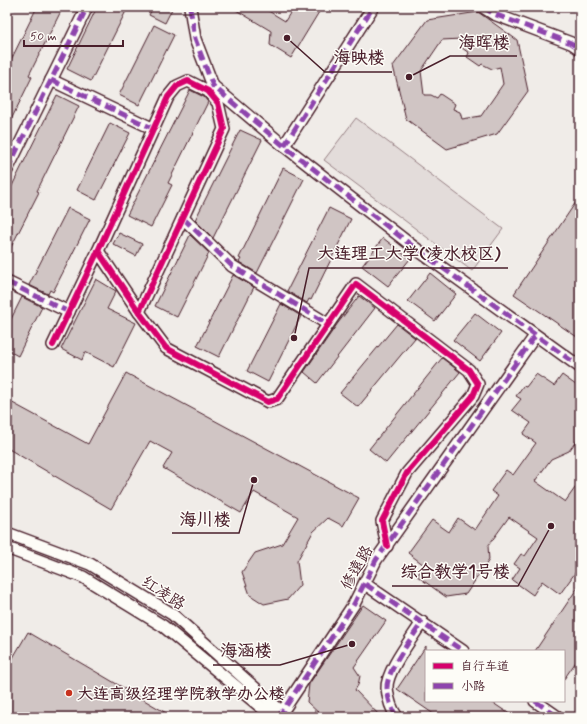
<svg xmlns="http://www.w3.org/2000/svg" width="587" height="724" font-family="Mynerve,'LXGW WenKai TC',sans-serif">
<rect width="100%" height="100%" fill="#fdfcf7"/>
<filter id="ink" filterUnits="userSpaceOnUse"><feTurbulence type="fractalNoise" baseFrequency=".025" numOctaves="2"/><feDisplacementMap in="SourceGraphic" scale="8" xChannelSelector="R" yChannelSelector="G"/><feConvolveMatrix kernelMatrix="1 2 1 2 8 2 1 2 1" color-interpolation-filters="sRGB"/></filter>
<g filter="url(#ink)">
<!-- built -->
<path fill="#f0ece8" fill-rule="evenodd" d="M16,7H580V717H7V26ZM426,651H564V701H426Z"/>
<!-- park -->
<polygon fill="#e3dcda" stroke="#967e82" points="356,118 503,229 472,271 324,160"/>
<!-- building -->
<g fill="#d0c5c4" stroke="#4a1f2b" fill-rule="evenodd">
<polygon points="37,7 63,7 29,75 32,77 7,128 7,68"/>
<polygon points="97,7 128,7 91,81 67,69"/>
<polygon points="153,7 173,7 165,23 149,15"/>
<polygon points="231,7 262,7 285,21 294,7 322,7 291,58 270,45 271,31"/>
<path d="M478,12L517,40L528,91L497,134L447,149L406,119L393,66L427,20ZM461,39L462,48L469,53L467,57L480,66L482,64L492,69L500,67L503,84L481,116L462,119L460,112L453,109L455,104L440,94L437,98L431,95H424L421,71L442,40Z"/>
<polygon points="154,25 174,35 139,105 119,95"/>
<polygon points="190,90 204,97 208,102 168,183 172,185 151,227 127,215"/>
<polygon points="57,95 79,106 37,191 39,192 7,255 7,196"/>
<polygon points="110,123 130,133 96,200 77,190"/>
<polygon points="240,130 262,140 213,238 195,220"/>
<polygon points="283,168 304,179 257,273 239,262 241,259 239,258"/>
<polygon points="580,196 580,339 514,294"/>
<polygon points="68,208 90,219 53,292 50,290 48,294 29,285"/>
<polygon points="329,208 351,219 311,300 309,299 307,303 287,291"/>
<polygon points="119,233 142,244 136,256 113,244"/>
<polygon points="190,235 209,253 177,317 155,306"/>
<polygon points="383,238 410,259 388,286 362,266"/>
<polygon points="430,273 456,294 435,321 408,301"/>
<polygon points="233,275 254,287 219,357 197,346"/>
<polygon points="96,279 116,291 107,309 136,323 114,367 85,352 82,360 61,349"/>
<polygon points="359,296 375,308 317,383 304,372 338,323"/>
<polygon points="22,297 42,307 18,356 7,350 7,327"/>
<polygon points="281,304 301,316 268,382 247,371"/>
<polygon points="475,313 501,333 480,361 453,340"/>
<polygon points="397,324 415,338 358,407 340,393"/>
<polygon points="442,358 460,372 386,463 369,449"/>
<polygon points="126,373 359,498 343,526 328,518 313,532 297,561 300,585 288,599 264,604 250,595 242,572 255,553 282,544 298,517 254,492 241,513 163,468 172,453 150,441 111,509 7,448 7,400 88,444"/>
<polygon points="536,374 554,386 562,375 580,388 580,436 569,451 551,459 535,481 565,502 580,481 580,566 560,594 542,581 533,595 512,580 520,568 514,564 521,554 525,556 538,537 509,517 488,546 489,560 466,594 446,597 417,576 424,565 408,553 432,520 449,532 458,518 475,530 498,496 491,491 506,470 513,475 536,443 523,434 531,423 512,410 521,399 516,396 523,386 526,387"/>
<polygon points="580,584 580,656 564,679 564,651 535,651"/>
<polygon points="363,605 386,621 354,667 360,676 358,685 355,690 381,717 323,717 307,702 309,684"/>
<polygon points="28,632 173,717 7,717 7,668"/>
<polygon points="426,646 426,701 490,701 514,717 438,717 397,689"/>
</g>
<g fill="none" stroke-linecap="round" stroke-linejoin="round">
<defs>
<g id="minor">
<polyline points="190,7 195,39 213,86 284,146 415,248 580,367"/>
<polyline points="483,7 494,14 571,43 580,49"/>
<polyline points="51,80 154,129"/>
<polyline points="284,146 373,7"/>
<polyline points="7,170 87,7"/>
<polyline points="183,218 232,266 328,324"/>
<polyline points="98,251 139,312 166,348 268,402 277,399 356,284 469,370 478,384 473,396 407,473 382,521 387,546"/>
<polyline points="7,282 69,312"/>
<polyline points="53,345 98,251 168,97 177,86 188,81 208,91 218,103 224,129 139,312"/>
<polyline points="7,533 90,564 172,614 282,712"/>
<polyline points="7,548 83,577 163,626 273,717"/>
<polyline points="365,584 463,651"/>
<polyline points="535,701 558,717"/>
<polyline points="277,717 282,712 354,604 376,560 535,336"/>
<path d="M397,717C391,709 388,698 387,688C386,671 413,637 422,622"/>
</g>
</defs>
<!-- minor casing -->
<use href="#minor" stroke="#4a1f2b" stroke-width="14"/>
<!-- minor -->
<use href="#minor" stroke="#fdfcf7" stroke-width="11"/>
<!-- quiet -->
<g stroke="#8e44ad" stroke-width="5" stroke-dasharray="10 5" stroke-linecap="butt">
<polyline points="190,7 195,39 213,86 284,146 415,248 580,367"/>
<polyline points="483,7 494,14 571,43 580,49"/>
<polyline points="51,80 154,129"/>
<polyline points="284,146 373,7"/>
<polyline points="7,170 87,7"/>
<polyline points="183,218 232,266 328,324"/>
<polyline points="7,282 69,312"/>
<polyline points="365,584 463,651"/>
<polyline points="535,701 558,717"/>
<polyline points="277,717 282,712 354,604 376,560 535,336"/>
<path d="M397,717C391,709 388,698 387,688C386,671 413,637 422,622"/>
</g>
<defs>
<g id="cycleway">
<polyline points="98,251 139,312 166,348 268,402 277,399 356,284 469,370 478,384 473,396 407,473 382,521 387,546"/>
<polyline points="53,345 98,251 168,97 177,86 188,81 208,91 218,103 224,129 139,312"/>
</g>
</defs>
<!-- cycleway casing -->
<use href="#cycleway" stroke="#fdfcf7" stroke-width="8"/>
<!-- cycleway -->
<use href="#cycleway" stroke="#d6006c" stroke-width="6"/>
</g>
</g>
<!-- markers -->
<circle fill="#c8321e" stroke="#fdfcf7" stroke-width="1.5" cx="69" cy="693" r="4"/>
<g text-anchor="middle" stroke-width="3" stroke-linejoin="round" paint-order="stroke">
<!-- street labels -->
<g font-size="16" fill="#4a1f2b" stroke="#fdfcf7">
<text transform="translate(356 567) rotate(-61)" y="6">修遠路</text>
<text transform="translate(164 592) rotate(33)" y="6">红凌路</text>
</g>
<!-- poi labels -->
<g font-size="16" font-weight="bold" fill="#4a1f2b" stroke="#fdfcf7" text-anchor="start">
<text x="77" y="699">大连高级经理学院教学办公楼</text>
</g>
</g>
<!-- callouts -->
<path fill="none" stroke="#4a1f2b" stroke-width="1.5" d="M409 77L450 56H517M287 38L325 72H392M294 338L309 268H508M254 480L239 533H172M551 526L518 586H392M352 644L280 665H213"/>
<g fill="#4a1f2b" stroke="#fdfcf7" stroke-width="1.5">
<circle cx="409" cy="77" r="4"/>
<circle cx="287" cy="38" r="4"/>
<circle cx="294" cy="338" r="4"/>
<circle cx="254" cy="480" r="4"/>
<circle cx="551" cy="526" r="4"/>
<circle cx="352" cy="644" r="4"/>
</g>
<g font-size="17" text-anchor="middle" font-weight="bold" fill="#4a1f2b" stroke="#fdfcf7" stroke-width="3" stroke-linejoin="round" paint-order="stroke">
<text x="484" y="48">海晖楼</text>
<text x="359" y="63">海映楼</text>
<text x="409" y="259">大连理工大学(凌水校区)</text>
<text x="205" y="525">海川楼</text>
<text x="455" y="577">综合教学1号楼</text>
<text x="246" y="656">海涵楼</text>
</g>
<!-- margin -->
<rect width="587" height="724" fill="none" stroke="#fdfcf7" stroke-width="24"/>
<rect x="12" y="12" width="563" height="700" fill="none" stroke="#4a1f2b" stroke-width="1.5" filter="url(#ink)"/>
<!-- legend -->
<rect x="425" y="650" width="140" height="52" fill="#fdfcf7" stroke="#b5a4a5"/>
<rect x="433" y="663" width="20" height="6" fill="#d6006c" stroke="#b5a4a5"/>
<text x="461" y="670" font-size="12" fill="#4a1f2b">自行车道</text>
<rect x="433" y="683" width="20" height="6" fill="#8e44ad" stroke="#b5a4a5"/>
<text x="461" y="690" font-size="12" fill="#4a1f2b">小路</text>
<!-- scale -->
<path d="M24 40v6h99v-6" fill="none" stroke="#4a1f2b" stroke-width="2"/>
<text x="30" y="40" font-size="12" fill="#4a1f2b" stroke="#fdfcf7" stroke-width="3" paint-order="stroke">50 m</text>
</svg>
